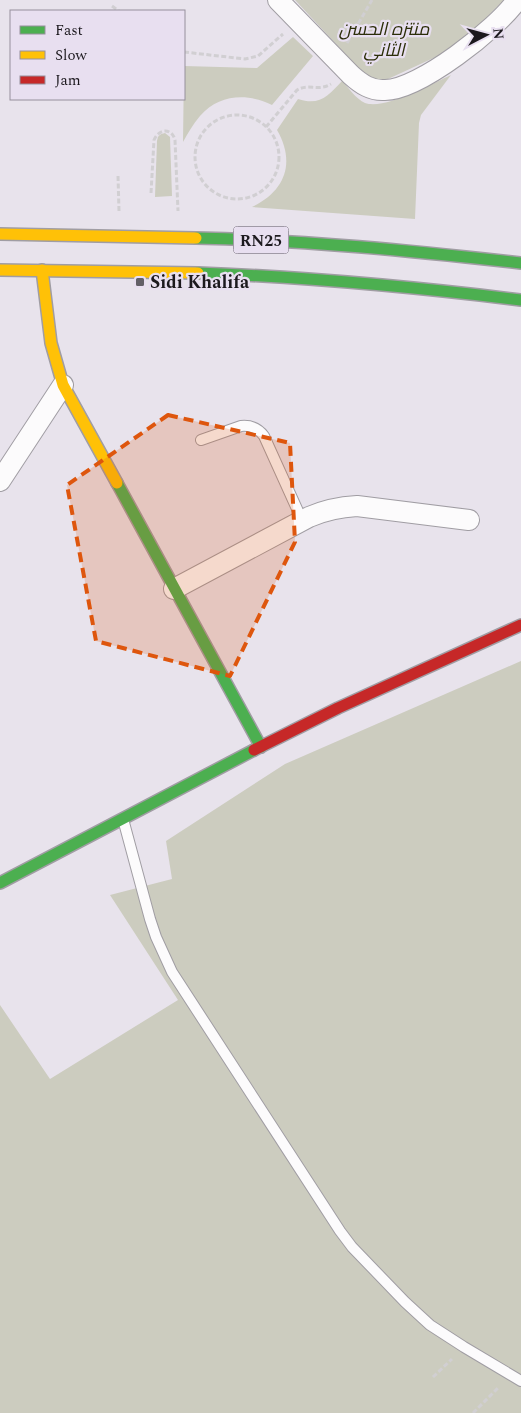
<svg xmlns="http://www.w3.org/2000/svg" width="521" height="1413" font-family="Spectral,Cairo,serif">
<rect width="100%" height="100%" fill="#e8e3ec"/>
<!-- green -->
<g fill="#ccccbf">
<polygon points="295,0 504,0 475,29 440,55 388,79 378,80 369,77 362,72"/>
<path d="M293,37L313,56L272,105C248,93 219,94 200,116C193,124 188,133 183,142L184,66L257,68Z"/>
<path d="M451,75L421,115L419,123L415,219L252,207C285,191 296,163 277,130L298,99C320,106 328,96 342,81C349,88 356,99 365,103C385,110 431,84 451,75Z"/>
<path d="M165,133L170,137L172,196L155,197L157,141C158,135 160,134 165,133Z"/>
<polygon points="521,661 521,1413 0,1413 0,1005 50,1079 178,1000 110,895 172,879 166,841 285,764"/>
</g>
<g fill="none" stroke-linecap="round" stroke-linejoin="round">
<defs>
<g id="lane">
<path d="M201,440L241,426C251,425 258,428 264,436L302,520"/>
<polyline points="123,819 150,919 156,937 172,972 340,1231 352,1247 405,1302 430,1325 464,1347 521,1381"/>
</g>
<g id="street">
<path d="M278,0L351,75C361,84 371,91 385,90C419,90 498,28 517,0"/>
<polyline points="0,481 63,385"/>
<path d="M174,589L309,517C325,510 339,507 357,506L469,520"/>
</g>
<g id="fast">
<path d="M196,238C305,240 413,251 521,263"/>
<path d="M198,273C306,277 414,287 521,300"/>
<polyline points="117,483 261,747"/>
<polyline points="0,883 254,750"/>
</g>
<g id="slow">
<polyline points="0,234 196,238"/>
<polyline points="0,270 198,273"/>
<polyline points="42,270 51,343 63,385 117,483"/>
</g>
<polyline id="jam" points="254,750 338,708 521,625"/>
</defs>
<!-- lane casing -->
<use href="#lane" stroke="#a09da3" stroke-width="12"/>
<!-- street casing -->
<use href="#street" stroke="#a09da3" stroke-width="22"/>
<!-- fast casing -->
<use href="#fast" stroke="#a09da3" stroke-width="14"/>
<!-- slow casing -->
<use href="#slow" stroke="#a09da3" stroke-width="14"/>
<!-- jam casing -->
<use href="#jam" stroke="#a09da3" stroke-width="14"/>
<!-- path -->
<g stroke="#d1cfd2" stroke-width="3" stroke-dasharray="5 2.5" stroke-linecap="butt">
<polyline points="112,6 119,11"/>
<polyline points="347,43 372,0"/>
<polyline points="184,52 245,59 258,56 283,34"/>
<circle cx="237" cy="157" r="42"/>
<path d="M266,127L297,90C309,83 317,92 331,84"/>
<polyline points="118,176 119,211"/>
<path d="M151,193L154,140C159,128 172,128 175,140L178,211"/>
<polyline points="433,1377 452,1359"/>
<polyline points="473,1413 499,1387"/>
</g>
<!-- lane -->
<use href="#lane" stroke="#fcfbfc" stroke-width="10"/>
<!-- street -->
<use href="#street" stroke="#fcfbfc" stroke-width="20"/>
<!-- fast -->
<use href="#fast" stroke="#4caf50" stroke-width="11"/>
<!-- slow -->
<use href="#slow" stroke="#ffc107" stroke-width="11"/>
<!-- jam -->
<use href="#jam" stroke="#c62828" stroke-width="11"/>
</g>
<!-- marked area -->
<path fill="#de560d" fill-opacity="0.2" stroke="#de560d" stroke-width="4" stroke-dasharray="10 6" stroke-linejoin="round" d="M168,415L290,443L295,542L230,676L96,641L67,485Z"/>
<!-- markers -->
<rect fill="#636066" stroke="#e8dff0" stroke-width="2" x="135" y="277" width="10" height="10" rx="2.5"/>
<g text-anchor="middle" stroke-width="4.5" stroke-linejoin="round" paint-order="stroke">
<!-- shield labels -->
<rect fill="#e8dff0" stroke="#59545d" stroke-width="1" x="233.5" y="226.5" width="55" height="27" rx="4"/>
<g font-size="16" font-weight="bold" fill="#1c191e">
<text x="261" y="246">RN25</text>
</g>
<!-- park labels -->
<g font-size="18" font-style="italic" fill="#2c2e09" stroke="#e8dff0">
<text x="384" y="35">منتزه الحسن<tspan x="384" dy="21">الثاني</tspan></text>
</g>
<!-- poi labels -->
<g font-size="18" font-weight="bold" fill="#1c191e" stroke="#e8dff0" text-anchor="start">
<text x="150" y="288">Sidi Khalifa</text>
</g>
</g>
<!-- legend -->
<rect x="10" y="10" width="175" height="90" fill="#e8dff0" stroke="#96909c"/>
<rect x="20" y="26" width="25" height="8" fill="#4caf50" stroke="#96909c"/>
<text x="55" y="35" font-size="15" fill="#1c191e">Fast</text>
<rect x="20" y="51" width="25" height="8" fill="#ffc107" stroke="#96909c"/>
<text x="55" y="60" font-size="15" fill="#1c191e">Slow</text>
<rect x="20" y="76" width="25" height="8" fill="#c62828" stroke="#96909c"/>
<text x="55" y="85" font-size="15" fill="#1c191e">Jam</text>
<!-- north arrow -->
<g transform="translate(486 35) rotate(84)" stroke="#e8dff0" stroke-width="4" paint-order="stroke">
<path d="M0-4L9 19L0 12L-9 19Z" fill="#1c191e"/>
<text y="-8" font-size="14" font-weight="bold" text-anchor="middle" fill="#1c191e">N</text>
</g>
</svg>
